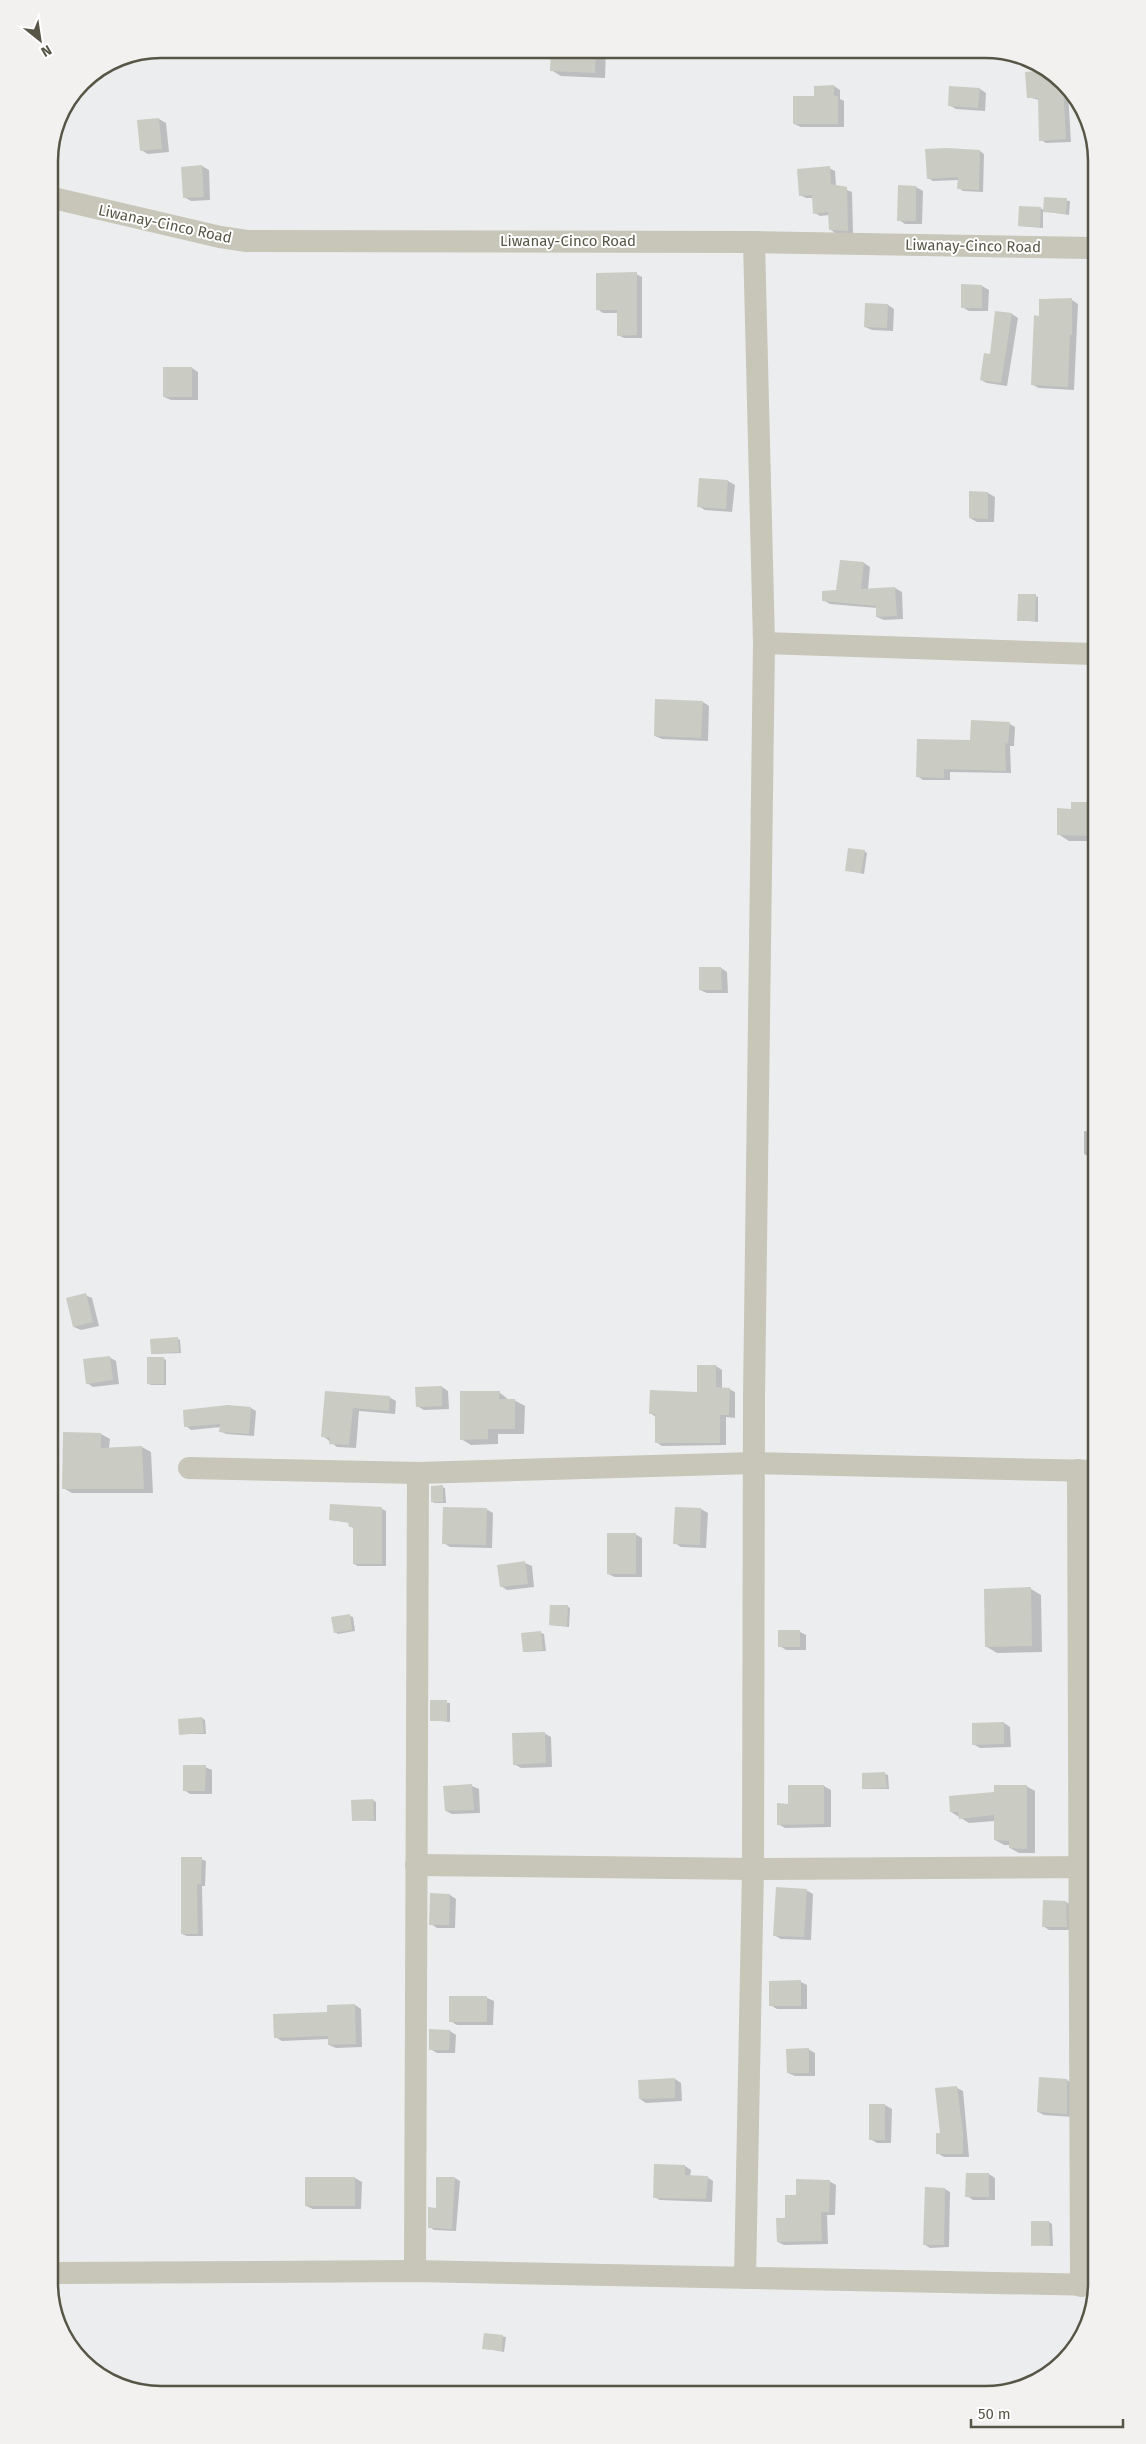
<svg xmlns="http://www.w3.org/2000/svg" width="1146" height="2444" font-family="'Fira Sans',sans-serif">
<rect width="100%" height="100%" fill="#ecedee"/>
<!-- shadow -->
<g fill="#0003">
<polygon points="552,49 606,49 605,78 561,76 551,70"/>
<polygon points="790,49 852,49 851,56 812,49 812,57 795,58 790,55"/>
<polygon points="855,49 859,49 857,57 853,57"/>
<polygon points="1052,71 1068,92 1071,142 1046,143 1041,140 1039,100 1028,97 1026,73"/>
<polygon points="834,86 840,90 840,99 844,101 844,127 801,127 794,124 815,97"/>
<polygon points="980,89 986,93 985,111 956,109 949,105"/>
<polygon points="76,90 72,110 64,108"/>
<polygon points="159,119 166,123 169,152 148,154 141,150 138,122"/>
<polygon points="980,151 984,154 983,192 963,191 959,188 959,180 933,181 928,178"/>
<polygon points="202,166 209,170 210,200 191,201 184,197"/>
<polygon points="829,168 835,171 836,186 852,192 853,233 835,233 830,229 829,215 820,216 815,213 814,198 806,198 800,195"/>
<polygon points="899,187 916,187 923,191 922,224 905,224 899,220"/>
<polygon points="1045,198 1070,201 1069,215 1043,211 1043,228 1019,226 1040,208 1044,210"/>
<polygon points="636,274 642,277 642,338 624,338 618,335 618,313 603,313 597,309"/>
<polygon points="962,286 982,286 989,290 988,311 969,311 962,307"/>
<polygon points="1072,300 1078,304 1074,390 1039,388 1033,385 1041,317"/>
<polygon points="888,305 894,309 893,331 872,330 865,327"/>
<polygon points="996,313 1012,314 1018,318 1007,386 987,383 981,380 991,356"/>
<polygon points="192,368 198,372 198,400 171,400 164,397"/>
<polygon points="700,479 728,481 735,485 732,512 705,510 698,506"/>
<polygon points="971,493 988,493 995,497 994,522 977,522 970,518"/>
<polygon points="864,563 870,567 868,590 895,588 902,592 903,619 884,620 877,617 877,608 830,604 823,600 838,591"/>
<polygon points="1035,596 1038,597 1038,622 1019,620"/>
<polygon points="703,702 709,706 708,741 662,739 655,736"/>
<polygon points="1010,724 1015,727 1014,746 1010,746 1011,773 950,772 950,780 923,780 917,776 971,741"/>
<polygon points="1072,803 1093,804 1093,841 1069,841 1058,834 1072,810"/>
<polygon points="864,851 867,853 864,874 846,870"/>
<polygon points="721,968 727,972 728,993 707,993 700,990"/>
<polygon points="1084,1131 1094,1132 1094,1160 1084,1154"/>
<polygon points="85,1295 92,1298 99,1326 81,1330 74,1327"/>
<polygon points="177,1338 180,1340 181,1353 152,1354"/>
<polygon points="109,1357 116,1361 119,1384 93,1387 87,1383"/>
<polygon points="163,1358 166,1360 166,1385 151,1385 149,1384"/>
<polygon points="698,1366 716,1366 722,1370 722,1389 729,1389 735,1392 735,1418 726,1417 726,1445 662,1446 656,1442 656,1417 650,1413 698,1393"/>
<polygon points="442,1387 448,1391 449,1409 424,1410 417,1406"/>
<polygon points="326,1392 389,1397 396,1401 395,1414 359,1411 356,1448 337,1447 323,1436"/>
<polygon points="499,1392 509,1400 514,1400 525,1406 524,1434 498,1434 498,1444 471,1445 461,1439"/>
<polygon points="251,1408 256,1411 254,1436 226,1434 220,1431 221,1427 191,1430 186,1426"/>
<polygon points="101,1434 110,1439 109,1448 142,1447 151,1452 153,1493 72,1493 63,1488"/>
<polygon points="442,1487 445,1488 446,1503 435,1503 432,1502"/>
<polygon points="382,1509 386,1511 386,1566 358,1566 354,1564 354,1529 350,1526 350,1523 331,1520"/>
<polygon points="486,1509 493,1513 492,1548 450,1547 444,1543"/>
<polygon points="676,1509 701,1509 708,1513 706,1548 681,1547 675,1543"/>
<polygon points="635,1534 642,1538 642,1577 615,1577 608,1574"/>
<polygon points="525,1563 532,1566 534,1587 507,1590 501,1586"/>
<polygon points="1031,1589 1041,1595 1042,1652 997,1653 987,1647"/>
<polygon points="567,1606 570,1608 569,1627 550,1625"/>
<polygon points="350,1616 353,1617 355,1631 338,1634 335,1632"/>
<polygon points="800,1632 806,1635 806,1650 786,1650 780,1646"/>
<polygon points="541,1633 544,1634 546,1651 524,1652"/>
<polygon points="432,1701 450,1703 450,1722 431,1720"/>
<polygon points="202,1718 205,1720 206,1734 180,1734"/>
<polygon points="1004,1723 1010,1727 1011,1747 980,1748 973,1744"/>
<polygon points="544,1733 551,1737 552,1767 521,1768 514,1764"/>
<polygon points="205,1767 212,1770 212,1794 190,1794 184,1790"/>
<polygon points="885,1774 888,1775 889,1789 863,1789"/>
<polygon points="472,1786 479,1789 480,1813 452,1814 446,1811"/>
<polygon points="789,1786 824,1786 831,1790 831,1827 785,1828 778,1824 789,1805"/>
<polygon points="1026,1786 1035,1791 1035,1853 1019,1853 1010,1848 1010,1845 1004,1845 995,1840 995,1821 969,1823 951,1812 996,1793"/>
<polygon points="373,1800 376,1802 376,1821 353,1820"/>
<polygon points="201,1859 206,1861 205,1886 202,1886 203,1936 187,1936 182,1934"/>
<polygon points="806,1890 813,1894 811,1940 781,1939 774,1935"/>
<polygon points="450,1895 456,1899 455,1928 437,1928 431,1924"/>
<polygon points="1044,1901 1066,1902 1073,1906 1073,1930 1049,1930 1043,1926"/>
<polygon points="801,1982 807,1985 807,2009 777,2009 770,2005"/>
<polygon points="487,1998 494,2001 493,2025 457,2025 450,2021"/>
<polygon points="355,2005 361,2009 362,2047 336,2048 329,2045 329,2039 282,2041 275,2037 328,2014"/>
<polygon points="450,2031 456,2035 455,2053 437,2053 430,2049"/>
<polygon points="808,2049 815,2053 815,2076 795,2076 788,2073"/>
<polygon points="675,2079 681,2083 682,2101 646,2103 640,2099"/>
<polygon points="1067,2080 1073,2084 1073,2117 1044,2115 1038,2112"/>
<polygon points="957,2088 963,2091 969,2157 944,2157 937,2153 941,2134"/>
<polygon points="885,2105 892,2109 891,2143 877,2143 870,2139"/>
<polygon points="685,2166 691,2170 690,2177 707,2177 713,2181 712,2202 660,2200 654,2197"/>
<polygon points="989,2174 995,2178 995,2200 973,2200 967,2196"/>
<polygon points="306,2178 355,2178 362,2182 361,2209 313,2209 306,2206"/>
<polygon points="455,2178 460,2181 456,2231 434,2230 430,2227"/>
<polygon points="829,2181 836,2185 835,2215 827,2215 828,2244 784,2245 778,2242 797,2196"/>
<polygon points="927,2188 945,2189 950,2192 949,2247 930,2248 924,2244"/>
<polygon points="1049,2222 1052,2224 1053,2246 1033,2245"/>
<polygon points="485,2334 506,2337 504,2352 483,2348"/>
</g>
<!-- building -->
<g fill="#cacbc3">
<polygon points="551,49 596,49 595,73 550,71"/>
<polygon points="1049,70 1053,72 1063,85 1066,139 1039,141 1038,98 1027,98 1025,72"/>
<polygon points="834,85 834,96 838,96 838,124 793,124 793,96 814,96 814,86"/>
<polygon points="949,86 980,88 978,108 948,106"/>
<polygon points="159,118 162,149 140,151 137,120"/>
<polygon points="947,148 980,150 979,190 957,189 958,177 927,179 925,149"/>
<polygon points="202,165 204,197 183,198 181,167"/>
<polygon points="830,166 831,184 847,187 848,231 829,230 828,212 813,214 812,195 799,196 797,169"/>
<polygon points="898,185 916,186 916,221 897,221"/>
<polygon points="1044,197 1067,198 1066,214 1043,212"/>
<polygon points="1019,206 1041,207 1040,227 1018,226"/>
<polygon points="637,272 637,335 617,336 617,310 596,310 596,273"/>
<polygon points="961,284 982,285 982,308 961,308"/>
<polygon points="1072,298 1072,335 1070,335 1068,387 1031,385 1034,315 1039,316 1039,299"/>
<polygon points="865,303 888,304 887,328 864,327"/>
<polygon points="995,311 1012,313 1001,383 980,380 984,353 990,354"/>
<rect x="163" y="367" width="29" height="30"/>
<polygon points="699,478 728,480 726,509 697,507"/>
<polygon points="969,491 988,492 988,519 969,518"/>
<polygon points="840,560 864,562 861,589 895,587 897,616 876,617 876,606 822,601 822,591 836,590"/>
<polygon points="1018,594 1036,594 1035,621 1017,621"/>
<polygon points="655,699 703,701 701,738 654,736"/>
<polygon points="971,720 1010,722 1008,744 1005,743 1006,771 944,769 944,778 916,777 917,739 970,740"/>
<polygon points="1071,802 1093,802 1093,836 1057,835 1057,808 1071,809"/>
<polygon points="848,848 865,850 861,873 845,871"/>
<polygon points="699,967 721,967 722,990 699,990"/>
<polygon points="86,1293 93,1322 73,1327 66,1298"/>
<polygon points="178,1337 179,1352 151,1354 150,1339"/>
<polygon points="110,1356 113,1380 86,1384 83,1359"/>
<rect x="147" y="1357" width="17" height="27"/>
<polygon points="697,1365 716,1365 716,1387 730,1388 729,1415 720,1415 720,1443 655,1443 655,1414 649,1414 650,1390 697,1392"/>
<polygon points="442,1386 442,1406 416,1407 415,1387"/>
<polygon points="325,1391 390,1396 389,1411 353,1408 349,1445 329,1444 330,1438 321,1437"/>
<polygon points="460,1391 500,1391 499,1399 515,1399 515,1429 488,1429 488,1439 460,1440"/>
<polygon points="228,1405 251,1407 249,1434 219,1432 220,1424 184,1427 183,1410"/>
<polygon points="63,1432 101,1433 101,1448 142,1446 144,1489 62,1489"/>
<polygon points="443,1485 443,1502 431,1502 431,1486"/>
<polygon points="330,1504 382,1507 382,1564 353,1564 353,1527 349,1527 348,1522 329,1520"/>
<polygon points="443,1507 487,1508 486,1545 442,1544"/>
<polygon points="675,1507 701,1508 700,1545 673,1544"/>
<rect x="607" y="1533" width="29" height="41"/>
<polygon points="525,1561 528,1584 500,1587 497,1565"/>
<polygon points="1031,1587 1032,1646 985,1647 984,1589"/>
<polygon points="550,1605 568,1605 567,1626 549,1625"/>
<polygon points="350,1614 352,1630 334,1633 331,1617"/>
<rect x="778" y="1630" width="22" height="17"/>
<polygon points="541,1631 543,1650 523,1652 521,1633"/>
<rect x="430" y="1700" width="17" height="21"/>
<polygon points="202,1717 204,1733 179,1735 178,1719"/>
<polygon points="1004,1722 1004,1744 972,1745 972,1723"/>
<polygon points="545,1732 546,1763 513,1765 512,1733"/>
<polygon points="183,1765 206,1765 205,1791 183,1791"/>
<polygon points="885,1772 887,1788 862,1789 862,1773"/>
<polygon points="472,1784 474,1810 445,1811 443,1786"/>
<polygon points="788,1785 824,1785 824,1824 777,1825 777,1803 788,1804"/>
<polygon points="994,1785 1027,1785 1027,1849 1009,1848 1009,1841 994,1840 994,1815 959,1819 958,1812 950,1812 949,1796 994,1792"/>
<polygon points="373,1799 374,1820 352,1821 351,1800"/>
<polygon points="181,1857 202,1857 201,1884 197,1884 198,1934 181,1934"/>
<polygon points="776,1887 807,1889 804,1937 773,1936"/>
<polygon points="430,1893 450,1894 449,1925 429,1925"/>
<polygon points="1043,1900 1066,1901 1067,1927 1042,1927"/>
<polygon points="801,1980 801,2006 769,2006 769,1981"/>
<rect x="449" y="1996" width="38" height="26"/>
<polygon points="355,2004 356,2044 328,2045 328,2036 274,2038 273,2014 327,2012 327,2005"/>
<polygon points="429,2029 450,2030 449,2050 429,2050"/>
<polygon points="809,2048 809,2073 787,2073 786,2049"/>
<polygon points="1039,2077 1067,2079 1067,2114 1037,2112"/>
<polygon points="675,2078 675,2098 639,2099 638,2080"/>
<polygon points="957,2086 963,2133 963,2154 936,2154 936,2133 940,2133 935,2088"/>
<rect x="869" y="2104" width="16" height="36"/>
<polygon points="654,2164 685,2165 685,2175 708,2176 706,2199 653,2198"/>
<polygon points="966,2173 989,2173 989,2197 965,2197"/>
<rect x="305" y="2177" width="50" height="29"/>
<polygon points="436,2177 455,2177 452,2229 428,2228 428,2207 436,2208"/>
<polygon points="796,2179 830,2180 829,2212 821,2212 822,2241 777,2242 776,2218 785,2218 785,2195 796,2195"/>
<polygon points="925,2187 945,2188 944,2245 923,2245"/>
<polygon points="1031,2221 1049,2221 1050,2245 1031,2246"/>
<polygon points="484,2333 503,2335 502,2351 482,2349"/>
</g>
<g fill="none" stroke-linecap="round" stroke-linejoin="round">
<!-- minor -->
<g stroke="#c7c6b8" stroke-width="22">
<polyline points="49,197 220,237 247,241 754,242 1092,248"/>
<polyline points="764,643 1093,654"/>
<polyline points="189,1468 418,1473 754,1463 1095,1471"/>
<polyline points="1078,1470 1081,2286"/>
<polyline points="416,1865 753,1869 1095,1867"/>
<polyline points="415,2271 418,1473"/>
<polyline points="55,2273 415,2271 1097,2285"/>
<polyline points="745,2278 753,1869 754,1398 764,643 754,242"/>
</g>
</g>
<g text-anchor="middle" stroke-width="4" stroke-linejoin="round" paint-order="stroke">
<!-- street labels -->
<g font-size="15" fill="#575646" stroke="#fff">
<text transform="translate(165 224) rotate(12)" y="5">Liwanay-Cinco Road</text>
<text x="568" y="246">Liwanay-Cinco Road</text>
<text transform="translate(973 246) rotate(1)" y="5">Liwanay-Cinco Road</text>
</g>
</g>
<!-- crop -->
<path d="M0 0H1146V2444H0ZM161 58H985A103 103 0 0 1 1088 161V2283A103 103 0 0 1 985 2386H161A103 103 0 0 1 58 2283V161A103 103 0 0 1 161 58Z" fill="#f2f1f0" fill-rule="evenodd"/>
<path fill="none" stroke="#575646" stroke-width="2.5" d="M161 58H985A103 103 0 0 1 1088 161V2283A103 103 0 0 1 985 2386H161A103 103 0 0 1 58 2283V161A103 103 0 0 1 161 58Z"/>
<!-- north arrow -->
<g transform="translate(40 40) rotate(150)" stroke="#ffffff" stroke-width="4" paint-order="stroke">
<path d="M0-4L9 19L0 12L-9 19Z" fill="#575646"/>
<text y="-8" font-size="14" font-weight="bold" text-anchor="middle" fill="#575646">N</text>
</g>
<!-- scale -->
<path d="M971 2419v8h152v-8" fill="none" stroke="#575646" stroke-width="2.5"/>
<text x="978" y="2419" font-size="15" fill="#575646" stroke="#ffffff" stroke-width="4" paint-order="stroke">50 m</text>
</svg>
